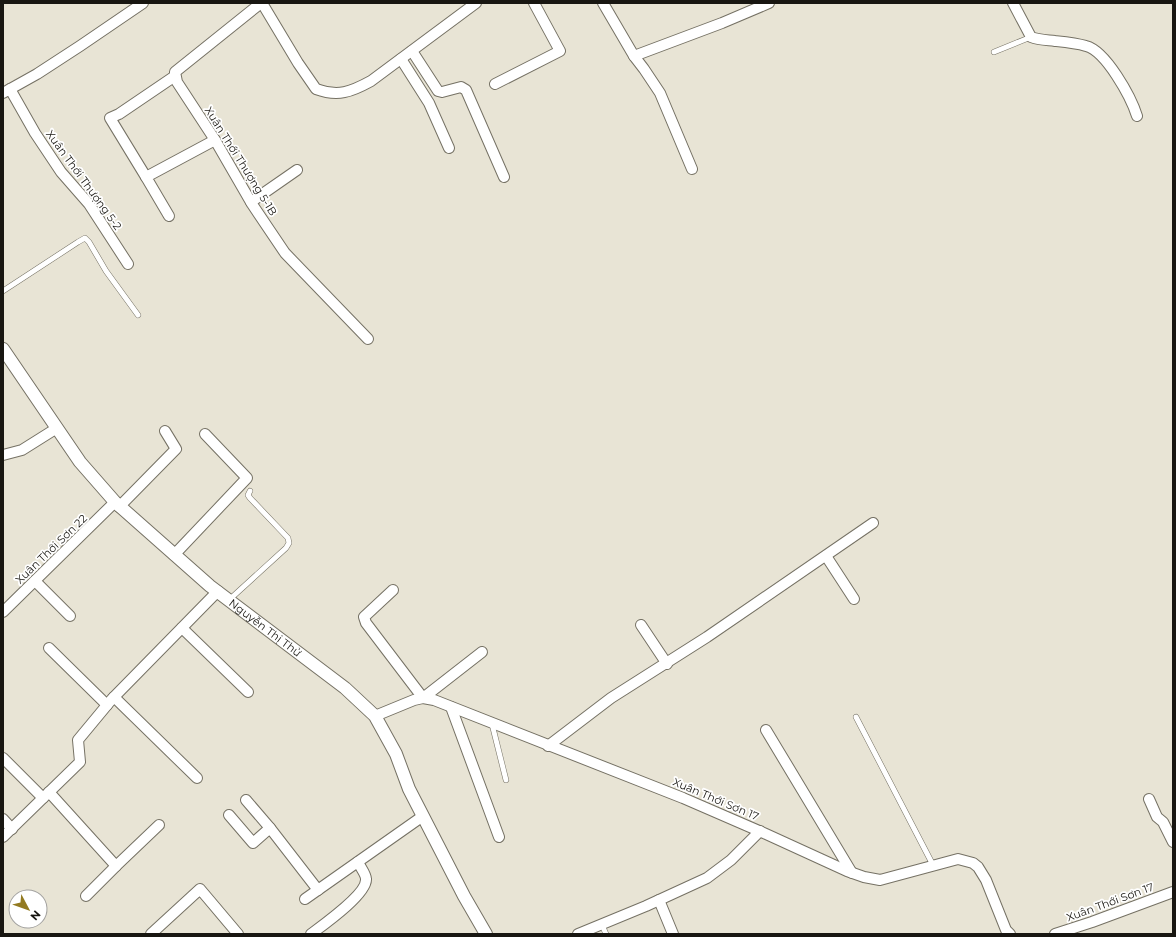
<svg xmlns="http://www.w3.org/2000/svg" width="1176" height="937" font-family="Montserrat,sans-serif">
<rect width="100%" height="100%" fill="#e8e4d5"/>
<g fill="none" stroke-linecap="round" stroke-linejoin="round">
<defs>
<g id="service">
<polyline points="994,52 1031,37"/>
<polyline points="3,291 78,242 85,238 89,242 106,271 138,315"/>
<polyline points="229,600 286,548 289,543 288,538 250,498 248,495 250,491"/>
<polyline points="856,717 933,865"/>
<polyline points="492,724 506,780"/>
<polyline points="602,925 606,934"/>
</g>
<g id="minor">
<polyline points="261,3 175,72 177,82 215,140 252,204 285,253 368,339"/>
<path d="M262,3L298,63L316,89C338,97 351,92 371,81L476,3"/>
<polyline points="603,3 634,56 644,69 660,93 692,169"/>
<path d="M1013,3L1031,37C1039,40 1047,40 1055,41C1065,42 1076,43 1086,46C1106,51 1131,97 1137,116"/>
<polyline points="412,51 438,91 442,92 461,87 466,90 504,177"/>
<polyline points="634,56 722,23 769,3"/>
<polyline points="401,59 429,103 449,148"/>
<polyline points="495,84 560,51 534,3"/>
<polyline points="10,89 35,133 61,172 89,204 128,264"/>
<polyline points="3,93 37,74 80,46 143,3"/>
<polyline points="146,177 110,118 119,114 175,76"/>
<polyline points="251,202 297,170"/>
<polyline points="169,216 146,177 215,140"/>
<polyline points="3,455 22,450 57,428"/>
<polyline points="119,507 176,449 165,431"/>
<polyline points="174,555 247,478 205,434"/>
<polyline points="826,556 854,599"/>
<polyline points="35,581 70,616"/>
<polyline points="393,590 364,617 366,623 423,698 482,652"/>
<polyline points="3,612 115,502"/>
<polyline points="641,625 667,664"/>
<polyline points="182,628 248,692"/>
<polyline points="49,648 107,705"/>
<polyline points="114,697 197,778"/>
<polyline points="451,707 499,837"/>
<polyline points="375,716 414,700 423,698 434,700 683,798 766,834 847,871 864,877 880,880 958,859 973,863 978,867 986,880 1006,930 1010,934"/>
<polyline points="766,730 852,873"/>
<polyline points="548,746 611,698 707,637 873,523"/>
<polyline points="3,758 43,798"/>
<polyline points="49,792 116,866 159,825"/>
<polyline points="1149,799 1157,817 1163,822 1173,842"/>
<polyline points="246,800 270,828"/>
<polyline points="229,815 253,843 270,828 318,890"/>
<polyline points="3,819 12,829"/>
<polyline points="3,837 80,762 78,740 112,699 218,591"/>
<polyline points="86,896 116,866"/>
<polyline points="305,899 423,816"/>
<polyline points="659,900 673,934"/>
<polyline points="151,934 200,889 238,934"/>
<path d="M311,934C323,925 367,894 366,879C366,874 360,867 358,862"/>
<polyline points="578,934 646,906 707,878 731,860 760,831"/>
<polyline points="1055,934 1092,922 1173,892"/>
</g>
<g id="tertiary">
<path id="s1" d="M3,349L80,462L115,502L210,586L345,688L375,716L396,754L409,789L464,896L486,934"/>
</g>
</defs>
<!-- service casing -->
<use href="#service" stroke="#757164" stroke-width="6"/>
<!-- minor casing -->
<use href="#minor" stroke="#757164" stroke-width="12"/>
<!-- tertiary casing -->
<use href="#tertiary" stroke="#757164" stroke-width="14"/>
<!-- service -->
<use href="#service" stroke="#fff" stroke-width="5"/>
<!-- minor -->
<use href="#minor" stroke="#fff" stroke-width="10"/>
<!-- tertiary -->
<use href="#tertiary" stroke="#fff" stroke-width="12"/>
</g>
<g text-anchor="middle" stroke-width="3.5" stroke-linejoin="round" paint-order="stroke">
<!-- street labels -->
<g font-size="11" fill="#181611" stroke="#fff">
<text transform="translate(241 161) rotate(58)" y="4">Xuân Thới Thượng 5-1B</text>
<text transform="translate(84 180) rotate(54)" y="4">Xuân Thới Thượng 5-2</text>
<text transform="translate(51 549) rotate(-44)" y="4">Xuân Thới Sơn 22</text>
<text dy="4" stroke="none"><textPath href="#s1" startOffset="386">Nguyễn Thị Thử</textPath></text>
<text transform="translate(716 799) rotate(23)" y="4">Xuân Thới Sơn 17</text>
<text transform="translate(1110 902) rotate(-20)" y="4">Xuân Thới Sơn 17</text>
</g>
</g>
<!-- border -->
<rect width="1176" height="937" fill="none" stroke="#181611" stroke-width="8"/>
<!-- north arrow -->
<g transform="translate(28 909) rotate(131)"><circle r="19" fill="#ffffff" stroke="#a3a2a0"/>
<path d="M0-3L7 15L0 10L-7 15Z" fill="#937a21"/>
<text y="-6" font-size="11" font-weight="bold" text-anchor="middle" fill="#181611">N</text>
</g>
</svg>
